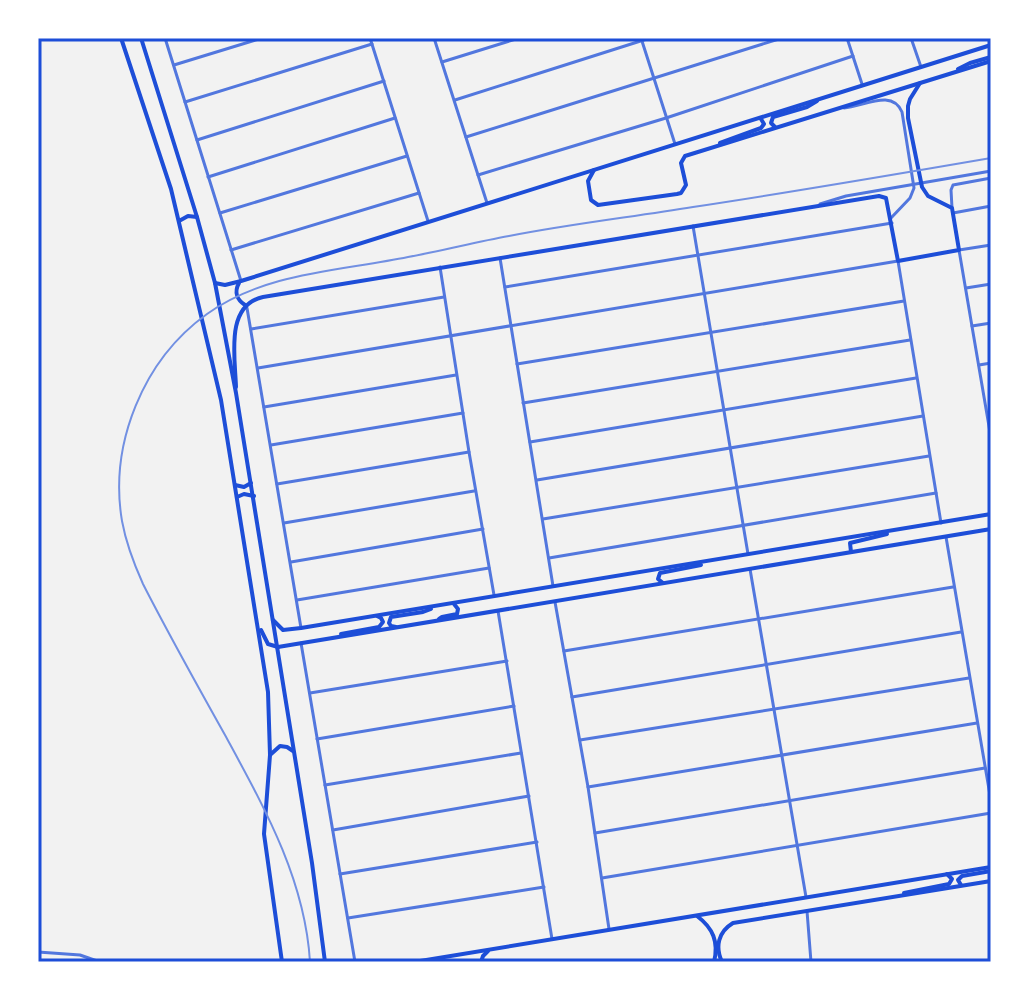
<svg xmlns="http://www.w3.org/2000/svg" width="1029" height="1000" font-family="Jost,sans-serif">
<rect width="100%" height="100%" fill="#f2f2f2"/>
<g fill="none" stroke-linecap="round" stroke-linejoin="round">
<!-- minor -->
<g stroke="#5277de" stroke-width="3">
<polyline points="165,38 241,281"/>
<polyline points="370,38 428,221"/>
<polyline points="434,38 487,203"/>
<polyline points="641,38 675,144"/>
<polyline points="847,38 862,84"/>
<polyline points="911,38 921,67"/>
<polyline points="442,62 519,38"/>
<polyline points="174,65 262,38"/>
<polyline points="455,100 650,38"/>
<polyline points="185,102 372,44"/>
<polyline points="466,137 782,38"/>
<polyline points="197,140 384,81"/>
<polyline points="478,175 666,118 853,56"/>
<polyline points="208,177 395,118"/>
<polyline points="220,213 407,156"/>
<polyline points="953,213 991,206"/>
<polyline points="693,226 748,554"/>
<polyline points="991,245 959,250 991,438"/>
<polyline points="231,250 419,193"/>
<polyline points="500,258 553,586"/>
<polyline points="440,267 469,452 494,595"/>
<polyline points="505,287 892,223"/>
<polyline points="966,288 991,284"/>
<polyline points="247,308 301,628"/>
<polyline points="972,326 991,323"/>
<polyline points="251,329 444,297"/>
<polyline points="517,364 904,301"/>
<polyline points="979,365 991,363"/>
<polyline points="258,368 898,261 941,523"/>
<polyline points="523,403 910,340"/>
<polyline points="264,407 456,375"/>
<polyline points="530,442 916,378"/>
<polyline points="271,445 463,413"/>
<polyline points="537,480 923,416"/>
<polyline points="277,484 469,452"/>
<polyline points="543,519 929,456"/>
<polyline points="284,523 474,491"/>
<polyline points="946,537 991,801"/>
<polyline points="549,558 936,493"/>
<polyline points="291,562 483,529"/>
<polyline points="750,569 806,897"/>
<polyline points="297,600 489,568"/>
<polyline points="555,602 588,787 609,929"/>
<polyline points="498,611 552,939"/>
<polyline points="301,643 355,962"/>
<polyline points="564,651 953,587"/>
<polyline points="310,693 507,661"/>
<polyline points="572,697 961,632"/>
<polyline points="317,739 514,706"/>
<polyline points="580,740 969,678"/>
<polyline points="325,785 521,753"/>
<polyline points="588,787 977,723"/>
<polyline points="333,830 529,796"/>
<polyline points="595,833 985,768"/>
<polyline points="340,874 537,842"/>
<polyline points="602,878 991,813"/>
<polyline points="807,911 811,962"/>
<polyline points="348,918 544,887"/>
<polyline points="38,952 80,955 100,962"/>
</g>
<!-- tertiary -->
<g stroke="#5277de" stroke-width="3">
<path d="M844,108C863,107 892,88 902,112L914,188L910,198L891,218"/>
<polyline points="820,204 846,196 991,171"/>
<polyline points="952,208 951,190 953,185 991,178"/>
</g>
<!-- secondary -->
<g stroke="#1d4ed8" stroke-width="4">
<polyline points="958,69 970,63 991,57"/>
<polyline points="775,127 771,123 773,117 807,107 817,101"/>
<polyline points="720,143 761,128 764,124 761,119"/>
<polyline points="594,170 588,181 591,200 598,205 677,194 681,193 686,185 681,163 685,156 991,61"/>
<polyline points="215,283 225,285 241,281 991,45"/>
<path d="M239,283C234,292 237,300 245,305"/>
<path d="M236,387C235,357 225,305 263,297L879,196L886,198L898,261L959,250L952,208L928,196L922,187L908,118V106L910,99L920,83"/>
<polyline points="851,552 850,543 887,534"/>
<polyline points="663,583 658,579 660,573 701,565"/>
<polyline points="439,619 442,617 457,614 458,609 454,604"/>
<polyline points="273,620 283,630 301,628 991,514"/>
<polyline points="396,627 391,626 389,623 391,617 423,612 431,609"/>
<polyline points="341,634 379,627 383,622 381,618 377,616"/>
<polyline points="278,647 991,529"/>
<polyline points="961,885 958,880 962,876 991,871"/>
<polyline points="904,893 949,884 952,879 947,874"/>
<path d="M697,916C713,928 719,942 714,962"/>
<polyline points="414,962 991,867"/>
<polyline points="481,962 483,956 488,951"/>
<path d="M722,962C715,947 718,932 733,923L991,881"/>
</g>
<!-- primary -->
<g stroke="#1d4ed8" stroke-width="4">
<polyline points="121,38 171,189 221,400 268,692 270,755 264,834 282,962"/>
<polyline points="141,38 197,217 215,283 236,393 312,863 325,962"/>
<polyline points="179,221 188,216 197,217"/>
<polyline points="235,485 244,487 251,483"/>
<polyline points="237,497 244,494 254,496"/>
<polyline points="261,630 268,644 278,647"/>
<polyline points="270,755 280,746 287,747 293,751"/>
</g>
<!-- rail -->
<path stroke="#7290e2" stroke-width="2" d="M310,962C305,879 264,807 225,735C197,685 169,635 143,584C134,564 126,543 122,521C109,444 143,360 207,314C266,272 340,271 408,257C442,251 475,242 509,236C570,224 632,217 693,207C793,192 892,175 991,158"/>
</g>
<!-- border -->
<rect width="1029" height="1000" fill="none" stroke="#ffffff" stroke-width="80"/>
<rect x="40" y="40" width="949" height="920" fill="none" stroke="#1d4ed8" stroke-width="3"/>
</svg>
